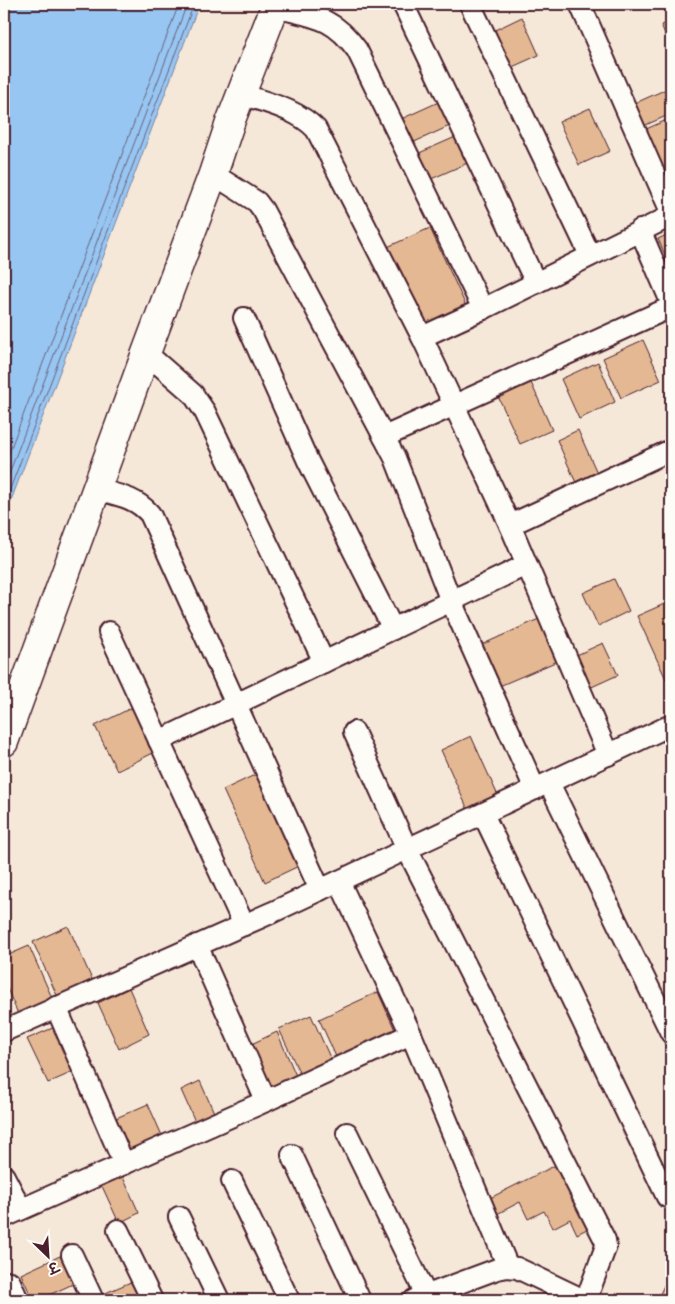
<svg xmlns="http://www.w3.org/2000/svg" width="675" height="1304" font-family="Delius,'Playpen Sans Deva',sans-serif">
<rect width="100%" height="100%" fill="#f5e8d9"/>
<filter id="ink" filterUnits="userSpaceOnUse"><feTurbulence type="fractalNoise" baseFrequency=".02" numOctaves="2"/><feDisplacementMap in="SourceGraphic" scale="10" xChannelSelector="R" yChannelSelector="G"/><feConvolveMatrix kernelMatrix="1 2 1 2 8 2 1 2 1" color-interpolation-filters="sRGB"/></filter>
<g filter="url(#ink)">
<!-- water -->
<polygon fill="#97c6f2" stroke="#7883a2" points="11,4 199,4 4,519 4,22"/>
<g fill="none" stroke-linecap="round" stroke-linejoin="round">
<!-- shore -->
<g stroke="#69627b" stroke-width="1">
<polyline points="4,466 179,4"/>
<polyline points="4,487 187,4"/>
<polyline points="4,505 194,4"/>
</g>
</g>
<!-- building -->
<g fill="#e3b893" stroke="#4a1f2b">
<polygon points="409,4 430,4 413,12"/>
<polygon points="522,17 539,55 510,68 493,31"/>
<polygon points="671,21 671,47 661,25"/>
<polygon points="671,87 671,114 641,127 631,105"/>
<polygon points="443,100 454,124 410,144 399,120"/>
<polygon points="590,108 610,151 579,165 559,122"/>
<polygon points="671,118 671,167 663,171 644,130"/>
<polygon points="460,135 472,161 429,180 417,154"/>
<polygon points="671,170 671,192 663,174"/>
<polygon points="430,228 466,306 420,326 385,248"/>
<polygon points="671,233 671,268 658,239"/>
<polygon points="643,340 661,380 621,398 603,358"/>
<polygon points="598,362 615,402 579,419 561,379"/>
<polygon points="529,378 552,430 520,444 496,392"/>
<polygon points="578,430 598,475 577,485 557,440"/>
<polygon points="614,579 629,611 598,626 583,593"/>
<polygon points="671,601 671,690 637,616"/>
<polygon points="541,618 560,660 497,687 479,646"/>
<polygon points="603,643 618,675 585,690 570,658"/>
<polygon points="135,706 157,751 117,771 95,726"/>
<polygon points="471,736 499,798 469,812 441,750"/>
<polygon points="261,772 303,864 265,882 223,790"/>
<polygon points="68,926 94,984 59,1000 33,942"/>
<polygon points="29,946 53,1000 19,1016 4,982 4,957"/>
<polygon points="129,988 149,1034 119,1049 98,1003"/>
<polygon points="378,992 396,1032 337,1059 319,1019"/>
<polygon points="311,1015 332,1062 301,1076 279,1029"/>
<polygon points="55,1027 75,1071 48,1083 27,1039"/>
<polygon points="277,1032 297,1078 266,1092 245,1047"/>
<polygon points="200,1081 216,1117 197,1126 181,1090"/>
<polygon points="148,1104 164,1140 130,1156 114,1119"/>
<polygon points="560,1163 591,1227 577,1234 570,1219 553,1228 544,1211 528,1219 520,1202 497,1214 490,1198"/>
<polygon points="122,1175 139,1213 119,1223 101,1184"/>
<polygon points="60,1256 73,1284 38,1300 33,1300 21,1274"/>
<polygon points="671,1271 671,1300 657,1300"/>
<polygon points="133,1281 141,1300 95,1300 94,1298"/>
</g>
<g fill="none" stroke-linecap="round" stroke-linejoin="round">
<defs>
<g id="street">
<polyline points="403,4 536,283"/>
<polyline points="470,4 590,255"/>
<polyline points="580,4 671,212"/>
<path d="M275,7C313,17 333,16 357,50L483,309"/>
<path d="M241,94C267,103 297,109 316,129L422,337L454,405L510,525L608,755"/>
<polyline points="213,174 257,202 263,210 384,437 395,458 451,601 535,789"/>
<polyline points="640,230 671,302"/>
<polyline points="244,318 308,461 393,629"/>
<polyline points="422,337 483,309 671,216"/>
<polyline points="146,353 193,394 205,412 324,662"/>
<polyline points="384,437 671,307"/>
<path d="M96,489C117,495 135,497 150,514L320,890"/>
<polyline points="510,525 671,450"/>
<polyline points="109,632 244,925"/>
<polyline points="354,732 407,849 605,1240 606,1246 586,1300"/>
<polyline points="159,741 526,565"/>
<polyline points="549,783 671,1033"/>
<polyline points="483,814 667,1197"/>
<polyline points="339,881 411,1034 508,1267"/>
<polyline points="197,945 266,1101"/>
<polyline points="56,1007 124,1164"/>
<polyline points="4,1031 273,912 671,725"/>
<polyline points="347,1133 426,1295"/>
<polyline points="292,1155 360,1300"/>
<polyline points="4,1176 21,1209"/>
<polyline points="232,1181 289,1300"/>
<polyline points="4,1217 257,1105 411,1034"/>
<polyline points="179,1217 219,1300"/>
<polyline points="118,1230 152,1300"/>
<polyline points="72,1255 93,1300"/>
<polyline points="10,1282 18,1300"/>
<polyline points="414,1300 497,1269 508,1267 517,1268 584,1300"/>
</g>
<polyline id="secondary" points="4,742 146,353 213,174 231,120 276,4"/>
</defs>
<!-- street casing -->
<use href="#street" stroke="#4a1f2b" stroke-width="24"/>
<!-- secondary casing -->
<use href="#secondary" stroke="#4a1f2b" stroke-width="31"/>
<!-- street -->
<use href="#street" stroke="#fdfcf7" stroke-width="20"/>
<!-- secondary -->
<use href="#secondary" stroke="#fdfcf7" stroke-width="28"/>
</g>
</g>
<!-- margin -->
<rect width="675" height="1304" fill="none" stroke="#fdfcf7" stroke-width="20"/>
<rect x="10" y="10" width="655" height="1284" fill="none" stroke="#4a1f2b" stroke-width="2" filter="url(#ink)"/>
<!-- north arrow -->
<g transform="translate(48 1256) rotate(155)" stroke="#fdfcf7" stroke-width="4" paint-order="stroke">
<path d="M0-4L9 19L0 12L-9 19Z" fill="#4a1f2b"/>
<text y="-8" font-size="14" font-weight="bold" text-anchor="middle" fill="#4a1f2b">उ</text>
</g>
</svg>
